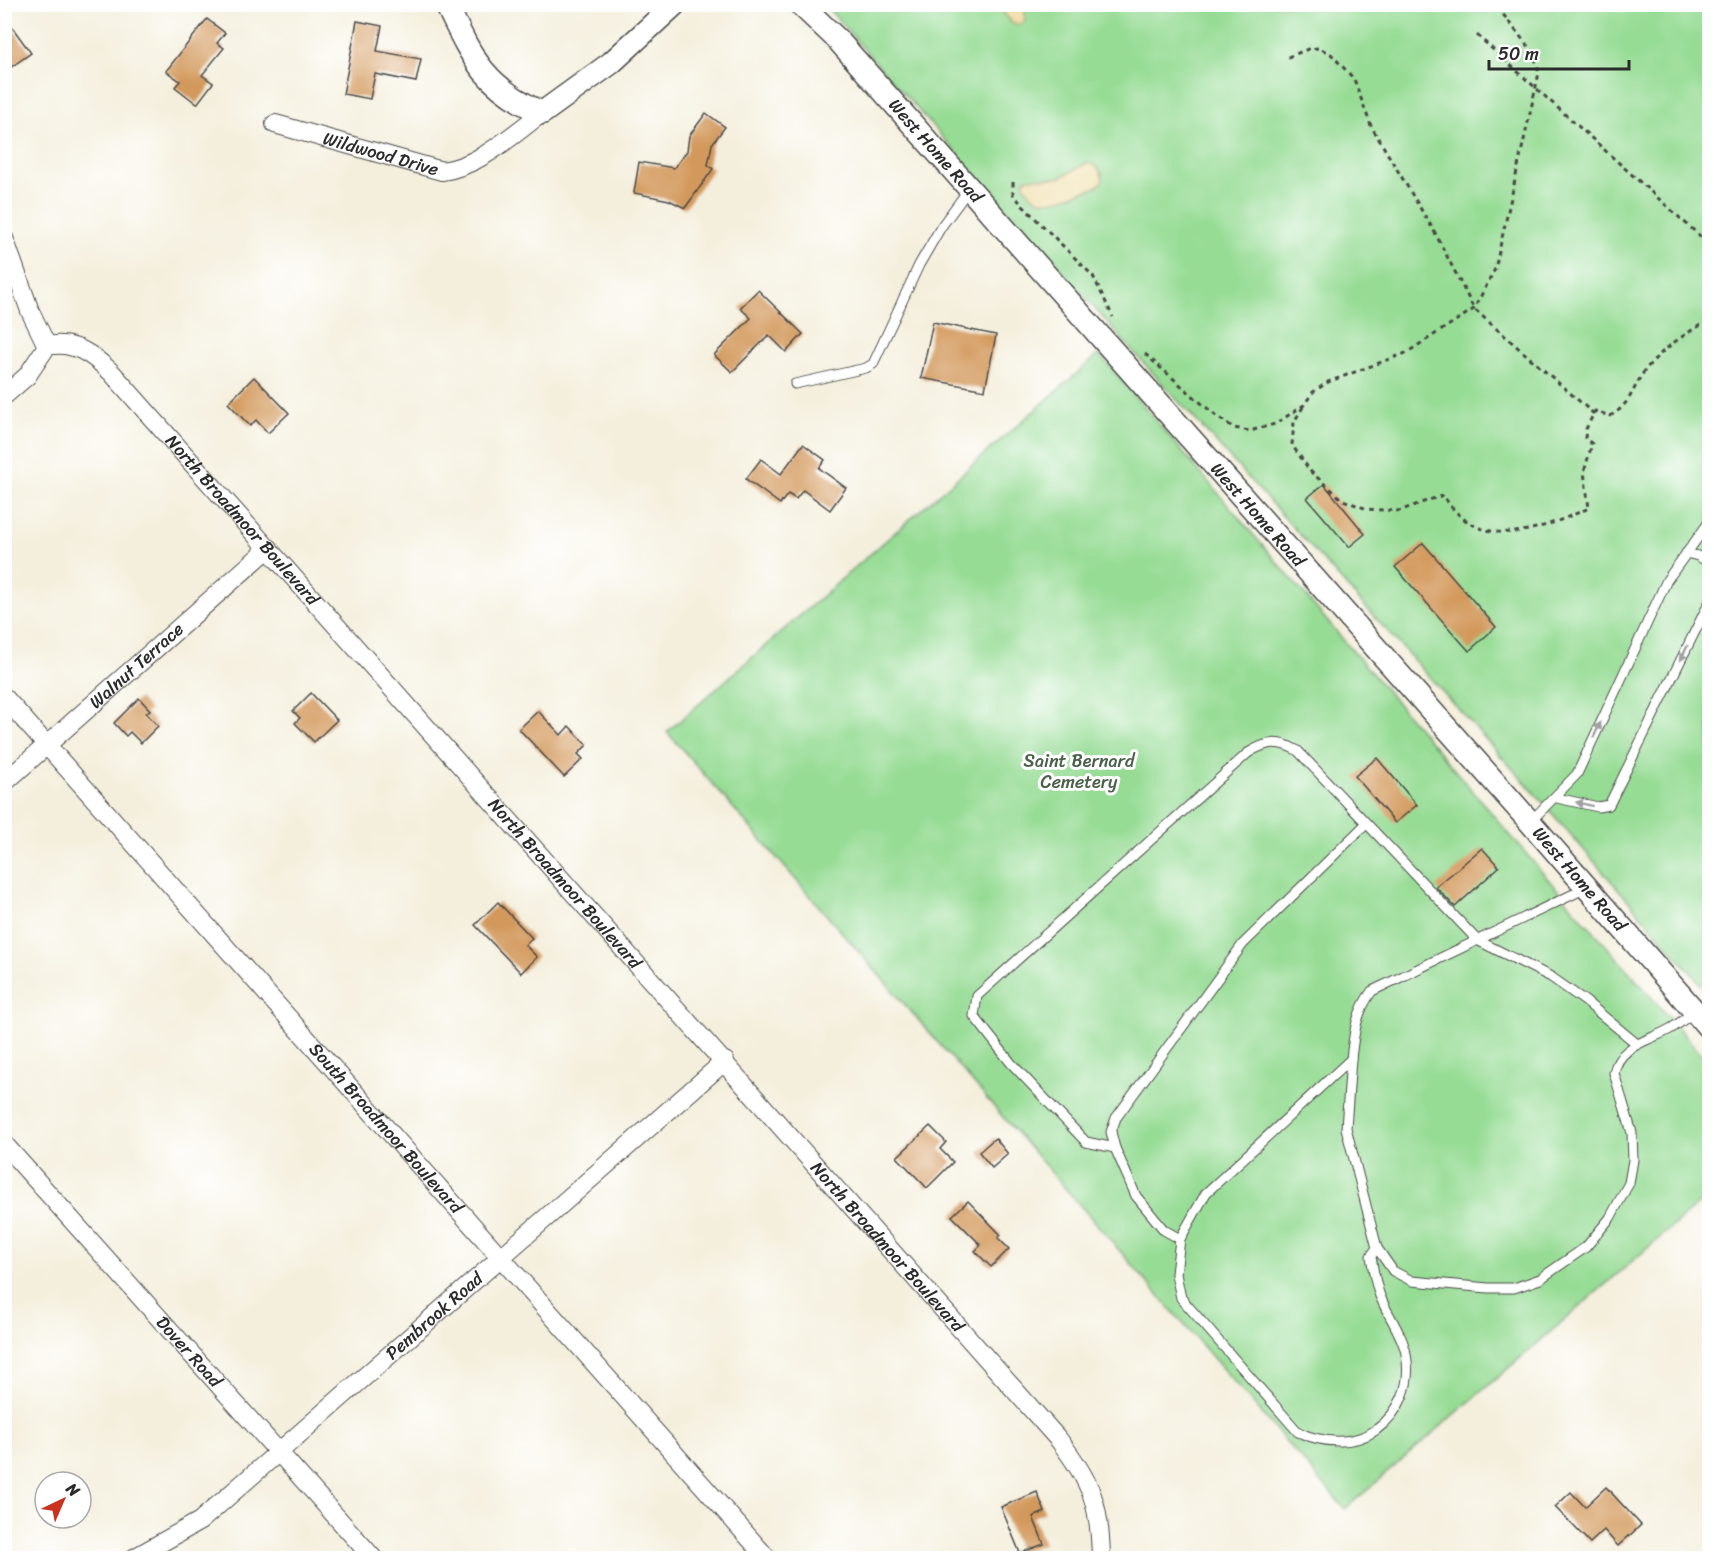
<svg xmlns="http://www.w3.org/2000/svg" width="1714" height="1563" font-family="Sriracha,sans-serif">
<rect width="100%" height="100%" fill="#fff"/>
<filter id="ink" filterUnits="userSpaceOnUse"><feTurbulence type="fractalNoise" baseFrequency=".0167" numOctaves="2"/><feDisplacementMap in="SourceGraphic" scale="12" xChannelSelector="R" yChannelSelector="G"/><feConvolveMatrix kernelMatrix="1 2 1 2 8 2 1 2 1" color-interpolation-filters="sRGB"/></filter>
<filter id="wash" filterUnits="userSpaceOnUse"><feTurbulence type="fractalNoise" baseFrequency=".008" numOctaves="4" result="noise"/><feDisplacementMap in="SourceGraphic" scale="24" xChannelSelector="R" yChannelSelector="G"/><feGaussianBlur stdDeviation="1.35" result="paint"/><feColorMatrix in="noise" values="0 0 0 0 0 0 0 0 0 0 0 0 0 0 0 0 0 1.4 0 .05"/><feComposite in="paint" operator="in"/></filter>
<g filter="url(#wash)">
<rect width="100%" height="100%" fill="#f4efdd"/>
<!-- green -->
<g fill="#97dc95" stroke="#618460" stroke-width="1.5">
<polygon points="825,5 1709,5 1709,993 1530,788 1120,337"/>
<polygon points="1099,354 1540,870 1709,1063 1709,1195 1345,1509 667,732"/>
</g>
<!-- sand -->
<g fill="#eeda9e" stroke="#8c8264" stroke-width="1.5">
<polygon points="1003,5 1025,5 1025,21 1020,25 1012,23 1003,12"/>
<path d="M1087,163C1096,164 1105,173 1102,182C1097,189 1089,189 1081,192C1060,199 1037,211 1024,184V180L1028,178H1059Z"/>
</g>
<g id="blocks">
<!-- building -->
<g fill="#d3995b">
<polygon points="4,16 31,53 4,72"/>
<polygon points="207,19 225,33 217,43 224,48 202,75 213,83 197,104 175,87 180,81 166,71"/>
<polygon points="357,21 382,26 377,51 421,59 416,82 375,74 370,99 343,94"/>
<polygon points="706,113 725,127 712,144 708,165 713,169 685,208 669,200 634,193 639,162 674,168 687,151 689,136"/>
<polygon points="758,290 803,334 786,352 769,335 732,372 714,355 751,318 740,308"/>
<polygon points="933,322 996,335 985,390 921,378"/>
<polygon points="254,377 289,413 268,433 256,420 250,426 228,403"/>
<polygon points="803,444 825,460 819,468 846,488 830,510 803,490 796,499 788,494 780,504 746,479 761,459 781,474"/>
<polygon points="1324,484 1365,534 1349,547 1307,498"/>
<polygon points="1423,543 1496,627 1469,651 1395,567"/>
<polygon points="311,693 337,720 314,742 295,723 300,718 293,711"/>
<polygon points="139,698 150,710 146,713 158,726 141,743 130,732 126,736 114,723"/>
<polygon points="538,711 561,735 569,726 587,745 578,754 583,759 564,777 519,729"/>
<polygon points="1377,758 1417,805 1395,823 1355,776"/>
<polygon points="1482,848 1499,867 1455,907 1436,887"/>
<polygon points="498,902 532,938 525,945 537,957 521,973 475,925"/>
<polygon points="930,1126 946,1142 940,1149 953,1162 927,1188 897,1157"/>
<polygon points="995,1138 1008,1154 992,1168 979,1152"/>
<polygon points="968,1201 1001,1235 998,1238 1009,1249 991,1267 975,1251 981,1245 952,1216"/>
<polygon points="1606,1487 1641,1525 1618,1546 1604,1530 1590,1543 1555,1507 1571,1492 1585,1507"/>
<polygon points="1037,1492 1045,1512 1033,1517 1044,1544 1020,1553 1001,1507"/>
</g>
</g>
</g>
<g filter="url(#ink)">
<use href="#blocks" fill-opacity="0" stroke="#494846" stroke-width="1.5"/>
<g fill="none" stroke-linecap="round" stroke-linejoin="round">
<defs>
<g id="service">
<polyline points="795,384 866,368 873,364 919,265 941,227 969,189"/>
<polyline points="1686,553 1698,556 1710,563"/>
<polyline points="1557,798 1598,807 1609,805 1710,601"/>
<polyline points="1530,822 1577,774 1667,580 1710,521"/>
<path d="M1351,1059C1354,1033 1356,1012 1372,991L1586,888"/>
<path d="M1115,1148L1086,1142L1011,1063L974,1016L977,996L1248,753C1267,741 1279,740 1298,751L1477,940L1551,977L1585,1001L1637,1044"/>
<polyline points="1180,1239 1164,1230 1136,1196 1115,1148 1111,1132 1116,1118 1243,944 1366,824"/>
<path d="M1377,1248L1371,1256C1373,1269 1375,1283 1380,1296C1387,1314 1403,1335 1406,1354C1412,1385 1400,1412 1376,1430C1353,1446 1322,1443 1298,1432L1181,1298L1176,1274L1180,1239L1206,1193L1351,1059L1346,1128L1377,1248L1393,1271L1412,1281L1488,1288H1514L1540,1279L1586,1247L1610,1218L1629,1183L1633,1160L1632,1133L1614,1073C1619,1045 1649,1041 1670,1029C1679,1024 1686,1018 1693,1012"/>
</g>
<g id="minor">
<path id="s1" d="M275,124L442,171C480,166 512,135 542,113"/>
<polyline points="4,238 30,311 47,346"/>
<path id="s2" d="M47,346C74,340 93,355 112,373L1059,1440C1092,1483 1100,1505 1101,1558"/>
<polyline points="4,396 27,376 47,346"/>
<path id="s3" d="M4,697L767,1558"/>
<path id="s4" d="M4,783L269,548"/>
<path id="s5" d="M4,1144L373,1558"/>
<path id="s6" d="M134,1558L200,1521L725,1061"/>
</g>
<g id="tertiary">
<path d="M446,4C473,60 484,86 542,113L611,63L675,4"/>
<path id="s7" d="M800,4L837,39L1530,822L1710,1029"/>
</g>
</defs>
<!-- service casing -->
<use href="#service" stroke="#494846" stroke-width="11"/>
<!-- minor casing -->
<use href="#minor" stroke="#494846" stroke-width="20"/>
<!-- tertiary casing -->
<use href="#tertiary" stroke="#494846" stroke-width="25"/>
<!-- path -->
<g stroke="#494846" stroke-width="3" stroke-dasharray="4.5 4.5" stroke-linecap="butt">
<polyline points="1477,35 1710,245"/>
<polyline points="1288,57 1308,49 1319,48 1331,54 1354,79 1371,126 1434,231 1474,309 1594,414"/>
<polyline points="1013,182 1013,194 1023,206 1093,276 1113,317"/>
<polyline points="1145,354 1215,415 1234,428 1250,431 1275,424 1304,405 1313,392 1328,382 1406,353 1474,309 1495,269 1539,73 1534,54 1495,4"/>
<path d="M1303,407L1294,422L1292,445L1311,472L1343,500L1367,509L1399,511L1443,495C1479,554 1537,531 1589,508L1584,472L1592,444L1585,438L1586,429L1595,411L1610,416C1631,405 1633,386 1646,369C1661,350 1688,331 1710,320"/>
</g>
<!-- service -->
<use href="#service" stroke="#fff" stroke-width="9"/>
<!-- minor -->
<use href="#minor" stroke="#fff" stroke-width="18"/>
<!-- tertiary -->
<use href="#tertiary" stroke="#fff" stroke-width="22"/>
</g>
<!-- one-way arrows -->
<defs><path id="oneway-solid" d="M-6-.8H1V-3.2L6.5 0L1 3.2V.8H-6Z" transform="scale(1.5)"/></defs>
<g fill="#a0a0a0">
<use href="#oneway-solid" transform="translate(1684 653) rotate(116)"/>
<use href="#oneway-solid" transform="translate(1597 730) rotate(-65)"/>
<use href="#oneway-solid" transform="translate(1584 804) rotate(-167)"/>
</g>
</g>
<g text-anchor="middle" stroke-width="6" stroke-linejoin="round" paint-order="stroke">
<!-- street labels -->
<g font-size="18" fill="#2b2b2b" stroke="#fff">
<text dy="6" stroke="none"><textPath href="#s7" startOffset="200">West Home Road</textPath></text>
<text dy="6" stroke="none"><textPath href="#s1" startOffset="110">Wildwood Drive</textPath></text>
<text dy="6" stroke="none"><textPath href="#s7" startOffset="686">West Home Road</textPath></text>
<text dy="6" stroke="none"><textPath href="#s2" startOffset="270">North Broadmoor Boulevard</textPath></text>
<text dy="6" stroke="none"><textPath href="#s4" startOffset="177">Walnut Terrace</textPath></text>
<text dy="6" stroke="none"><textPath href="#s7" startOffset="1172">West Home Road</textPath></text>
<text dy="6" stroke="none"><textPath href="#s2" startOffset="756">North Broadmoor Boulevard</textPath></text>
<text dy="6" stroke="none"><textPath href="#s3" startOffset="576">South Broadmoor Boulevard</textPath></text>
<text dy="6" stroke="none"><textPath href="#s2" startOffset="1242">North Broadmoor Boulevard</textPath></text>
<text dy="6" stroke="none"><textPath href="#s6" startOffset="387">Pembrook Road</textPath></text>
<text dy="6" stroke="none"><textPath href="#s5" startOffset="278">Dover Road</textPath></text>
</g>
<!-- park labels -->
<g font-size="18" fill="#4b604b" stroke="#fff">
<text x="1079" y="767">Saint Bernard<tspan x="1079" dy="21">Cemetery</tspan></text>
</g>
</g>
<!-- margin -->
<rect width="1714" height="1563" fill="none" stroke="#fff" stroke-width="24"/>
<!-- north arrow -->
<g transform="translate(63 1500) rotate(44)"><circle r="28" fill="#ffffff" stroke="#aaaaaa" stroke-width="1.5"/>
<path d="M0-4.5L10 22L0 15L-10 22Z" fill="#c8321e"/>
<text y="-9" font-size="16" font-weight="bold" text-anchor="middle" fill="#2b2b2b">N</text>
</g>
<!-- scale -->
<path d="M1489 60v9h140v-9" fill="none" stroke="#2b2b2b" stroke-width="3"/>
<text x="1498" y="60" font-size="18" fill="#2b2b2b" stroke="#ffffff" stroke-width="4.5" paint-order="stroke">50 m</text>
</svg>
